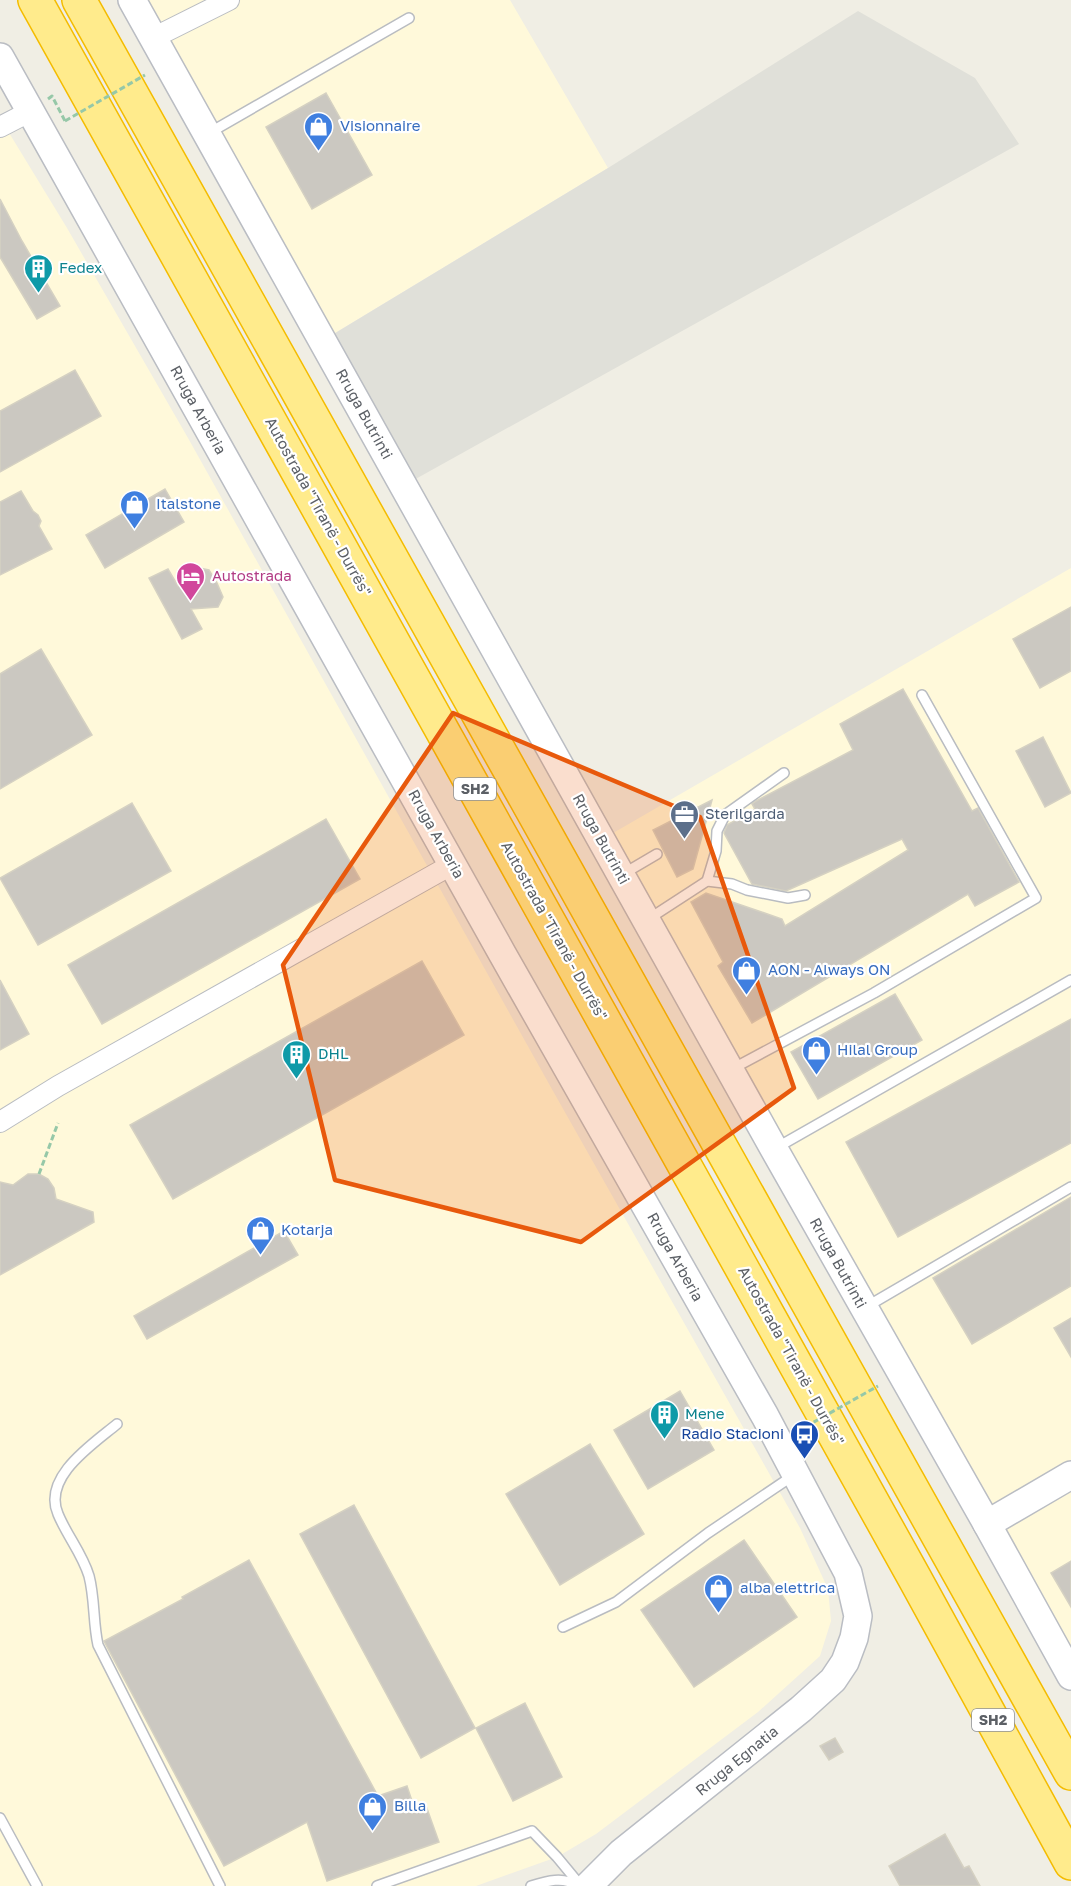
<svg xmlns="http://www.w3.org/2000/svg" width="1071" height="1886" font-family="'Golos Text',sans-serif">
<rect width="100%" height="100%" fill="#f0eee4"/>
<!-- commercial -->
<g fill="#fff9da">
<polygon points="132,0 510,0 608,168 322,341"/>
<polygon points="0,118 67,228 188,438 553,1091 800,1528 828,1589 831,1621 820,1656 758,1712 596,1834 557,1857 476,1886 0,1886"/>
<polygon points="1071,568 1071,1676 601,840"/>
</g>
<!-- industrial -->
<polygon fill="#e0e0d9" points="858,11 975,78 1019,144 403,486 322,341 608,168"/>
<!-- building -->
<g fill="#cbc8c1" stroke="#d5d1c2" stroke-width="1.5">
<polygon points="326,93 372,175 312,209 266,127"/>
<polygon points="0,199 22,241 60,306 37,319 0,257"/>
<polygon points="75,370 101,416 0,472 0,411"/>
<polygon points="165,489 184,522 105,568 86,535"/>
<polygon points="21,491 33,511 38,515 41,521 39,526 52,549 0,575 0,502"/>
<polygon points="194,567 209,570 217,583 223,597 218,607 191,609 202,629 182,639 149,578 168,569 178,586"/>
<polygon points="1071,607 1071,671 1040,688 1013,639"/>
<polygon points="41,649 92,735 0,789 0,674"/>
<polygon points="903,689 972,811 978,808 1019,882 975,906 968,894 752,1023 718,966 723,962 691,902 706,893 782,919 785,926 908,850 902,839 786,891 752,884 724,833 727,825 755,809 752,804 756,801 853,750 840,724"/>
<polygon points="1043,737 1071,793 1045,807 1016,751"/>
<polygon points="712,800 693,869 677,877 653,830"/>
<polygon points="132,803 171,871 38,945 0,878"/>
<polygon points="326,819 360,879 102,1024 68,965"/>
<polygon points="422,961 464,1035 173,1199 130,1125"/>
<polygon points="0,980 29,1034 0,1050"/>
<polygon points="895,994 922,1040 818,1099 791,1052"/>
<polygon points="1071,1019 1071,1143 898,1237 846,1142"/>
<polygon points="28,1174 39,1174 48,1179 54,1188 56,1199 93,1212 94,1222 0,1275 0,1182 13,1185"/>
<polygon points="1071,1197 1071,1286 972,1344 933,1278"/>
<polygon points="284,1231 298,1255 147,1339 134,1316"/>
<polygon points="1071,1318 1071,1357 1054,1328"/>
<polygon points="680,1391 714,1450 648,1489 614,1430"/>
<polygon points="590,1444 644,1534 560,1585 506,1494"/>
<polygon points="354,1505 475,1728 421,1758 300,1534"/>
<polygon points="744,1540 797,1617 694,1687 641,1610"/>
<polygon points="249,1560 378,1796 407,1786 414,1807 425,1803 439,1842 327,1881 307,1822 224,1866 104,1641 183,1599 182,1597"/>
<polygon points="1071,1561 1071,1607 1051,1573"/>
<polygon points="525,1703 562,1777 513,1801 476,1728"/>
<polygon points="835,1738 843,1752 829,1760 820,1746"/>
<polygon points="945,1834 964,1868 969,1866 980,1886 900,1886 889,1866"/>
</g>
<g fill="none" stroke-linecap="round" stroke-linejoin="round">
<defs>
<g id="lane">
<polyline points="209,133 409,18"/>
<polyline points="623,874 657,854"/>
<polyline points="707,881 716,851 717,831 725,815 784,773"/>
<polyline points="647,920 707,881 732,884 747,890 788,898 805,895"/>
<polyline points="732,1069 874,993 1036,898 922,695"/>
<polyline points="776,1148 1071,980"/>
<polyline points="866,1307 1071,1187"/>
<path d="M117,1424C93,1444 42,1477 58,1514C67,1536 82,1553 89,1576C95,1599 93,1623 98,1645L220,1886"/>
<polyline points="563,1627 616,1602 708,1533 794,1475"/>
<polyline points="0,1818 37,1886"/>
<polyline points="377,1886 532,1831 557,1857 581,1886"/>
<path d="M531,1886C547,1881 563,1876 578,1886"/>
</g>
<g id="street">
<polyline points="153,38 229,0"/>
<polyline points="0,127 31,111"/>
<polyline points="0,1122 58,1086 453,864"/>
</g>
<g id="secondary">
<polyline points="132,0 774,1149 987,1524 1071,1676"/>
<polyline points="0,57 503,955 765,1416 848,1573 858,1616 854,1638 845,1662 833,1680 801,1709 621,1853 588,1886"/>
<polyline points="987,1524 1071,1475"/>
</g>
<g id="highway">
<polyline points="35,0 914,1577 1071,1863"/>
<polyline points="79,0 1071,1773"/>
</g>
</defs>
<!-- lane casing -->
<use href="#lane" stroke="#b9bcc1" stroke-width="12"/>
<!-- street casing -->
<use href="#street" stroke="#b9bcc1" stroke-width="22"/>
<!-- secondary casing -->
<use href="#secondary" stroke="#babdc3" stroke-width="30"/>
<!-- highway casing -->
<use href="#highway" stroke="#f4bc00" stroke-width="36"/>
<!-- path -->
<g stroke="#96c8a8" stroke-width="3" stroke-dasharray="6 3" stroke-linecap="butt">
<polyline points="48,99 52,96 65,121"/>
<polyline points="39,1174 58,1123"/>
</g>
<!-- lane -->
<use href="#lane" stroke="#fff" stroke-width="9"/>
<!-- street -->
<use href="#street" stroke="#fff" stroke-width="20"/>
<!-- secondary -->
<use href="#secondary" stroke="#fff" stroke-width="27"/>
<!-- highway -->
<use href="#highway" stroke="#ffeb8c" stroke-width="33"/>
<!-- path-bridge -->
<g stroke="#96c8a8" stroke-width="3" stroke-dasharray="6 3" stroke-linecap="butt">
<polyline points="65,121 145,75"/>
<polyline points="798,1431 878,1386"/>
</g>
</g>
<!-- marked area -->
<path fill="#e8590c" fill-opacity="0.2" stroke="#e8590c" stroke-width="4.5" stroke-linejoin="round" d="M453,713L700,817L794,1088L581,1242L335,1180L283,965Z"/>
<!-- icons -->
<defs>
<symbol id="shop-pin" viewBox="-11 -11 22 30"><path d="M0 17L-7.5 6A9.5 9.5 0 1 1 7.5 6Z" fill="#3f7fe0" stroke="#fff"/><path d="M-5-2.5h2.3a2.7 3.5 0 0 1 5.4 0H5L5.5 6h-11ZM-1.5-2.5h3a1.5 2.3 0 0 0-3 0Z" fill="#fff"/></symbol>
<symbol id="building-pin" viewBox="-11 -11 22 30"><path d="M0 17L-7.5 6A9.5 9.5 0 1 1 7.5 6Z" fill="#0f9aa8" stroke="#fff"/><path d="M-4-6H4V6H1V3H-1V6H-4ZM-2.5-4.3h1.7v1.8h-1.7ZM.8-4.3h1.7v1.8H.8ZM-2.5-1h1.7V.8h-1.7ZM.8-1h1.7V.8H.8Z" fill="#fff"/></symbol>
<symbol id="hotel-pin" viewBox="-11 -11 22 30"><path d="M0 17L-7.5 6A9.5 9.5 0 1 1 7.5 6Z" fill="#d1479c" stroke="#fff"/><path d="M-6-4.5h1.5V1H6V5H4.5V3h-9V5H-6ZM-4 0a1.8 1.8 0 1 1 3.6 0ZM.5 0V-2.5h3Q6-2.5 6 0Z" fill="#fff"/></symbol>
<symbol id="office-pin" viewBox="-11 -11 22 30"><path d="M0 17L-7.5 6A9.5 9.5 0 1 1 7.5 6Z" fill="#5c6f8a" stroke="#fff"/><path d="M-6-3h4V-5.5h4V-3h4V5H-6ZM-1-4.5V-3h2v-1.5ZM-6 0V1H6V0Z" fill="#fff"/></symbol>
<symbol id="bus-pin" viewBox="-11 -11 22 30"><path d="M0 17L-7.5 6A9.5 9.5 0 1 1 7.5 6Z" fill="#1a4fb4" stroke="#fff"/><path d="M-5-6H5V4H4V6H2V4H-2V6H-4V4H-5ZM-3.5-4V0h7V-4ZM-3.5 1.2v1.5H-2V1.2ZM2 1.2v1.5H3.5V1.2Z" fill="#fff"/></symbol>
</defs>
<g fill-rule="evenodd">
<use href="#shop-pin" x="302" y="110" width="33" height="45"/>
<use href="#building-pin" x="22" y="252" width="33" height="45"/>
<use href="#shop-pin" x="118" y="488" width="33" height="45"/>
<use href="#hotel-pin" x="174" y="560" width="33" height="45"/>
<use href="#office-pin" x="668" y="798" width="33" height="45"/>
<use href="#shop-pin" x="730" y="954" width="33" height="45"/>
<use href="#shop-pin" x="800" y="1034" width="33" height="45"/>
<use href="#building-pin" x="280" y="1038" width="33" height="45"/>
<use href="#shop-pin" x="244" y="1214" width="33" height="45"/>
<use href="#building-pin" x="648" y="1398" width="33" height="45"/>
<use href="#bus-pin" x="788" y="1418" width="33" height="45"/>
<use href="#shop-pin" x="702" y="1572" width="33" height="45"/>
<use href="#shop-pin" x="356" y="1790" width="33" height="45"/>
</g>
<g text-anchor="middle" stroke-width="4.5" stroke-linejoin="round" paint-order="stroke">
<!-- shield labels -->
<g fill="#fff" stroke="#8d9094" stroke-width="1.5">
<rect x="454" y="778" width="42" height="22" rx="4.5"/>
<rect x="972" y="1709" width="42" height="22" rx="4.5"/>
</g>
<g font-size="14" font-weight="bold" fill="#5c6066">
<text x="475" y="794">SH2</text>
<text x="993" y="1725">SH2</text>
</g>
<!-- shop labels -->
<g font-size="15" fill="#366cbe" stroke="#fff" text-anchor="start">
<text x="340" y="131">Visionnaire</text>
<text x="156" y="509">Italstone</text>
<text x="768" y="975">AON - Always ON</text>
<text x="837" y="1055">Hilal Group</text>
<text x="281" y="1235">Kotarja</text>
<text x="740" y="1593">alba elettrica</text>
<text x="394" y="1811">Billa</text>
</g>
<!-- culture labels -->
<g font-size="15" fill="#0d838f" stroke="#fff" text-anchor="start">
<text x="59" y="273">Fedex</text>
<text x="318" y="1059">DHL</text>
<text x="685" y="1419">Mene</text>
</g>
<!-- street labels -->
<g font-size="15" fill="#5c6066" stroke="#fff">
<text transform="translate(198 410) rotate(61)" y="5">Rruga Arberia</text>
<text transform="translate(364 414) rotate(61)" y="5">Rruga Butrinti</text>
<text transform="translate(318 507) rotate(61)" y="5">Autostrada "Tiranë - Durrës"</text>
<text transform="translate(436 834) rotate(61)" y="5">Rruga Arberia</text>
<text transform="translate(601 839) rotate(61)" y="5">Rruga Butrinti</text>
<text transform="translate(554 931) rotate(61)" y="5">Autostrada "Tiranë - Durrës"</text>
<text transform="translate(675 1257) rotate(61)" y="5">Rruga Arberia</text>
<text transform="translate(838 1263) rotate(61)" y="5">Rruga Butrinti</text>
<text transform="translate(791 1356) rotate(61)" y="5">Autostrada "Tiranë - Durrës"</text>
<text transform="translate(737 1761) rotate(-39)" y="5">Rruga Egnatia</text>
</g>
<!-- hotel labels -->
<g font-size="15" fill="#b23c85" stroke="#fff" text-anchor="start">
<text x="212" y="581">Autostrada</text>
</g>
<!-- service labels -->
<g font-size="15" fill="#4e5e75" stroke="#fff" text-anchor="start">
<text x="705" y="819">Sterilgarda</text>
</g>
<!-- transit labels -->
<g font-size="15" fill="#164399" stroke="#fff" text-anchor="end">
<text x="784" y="1439">Radio Stacioni</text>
</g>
</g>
</svg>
